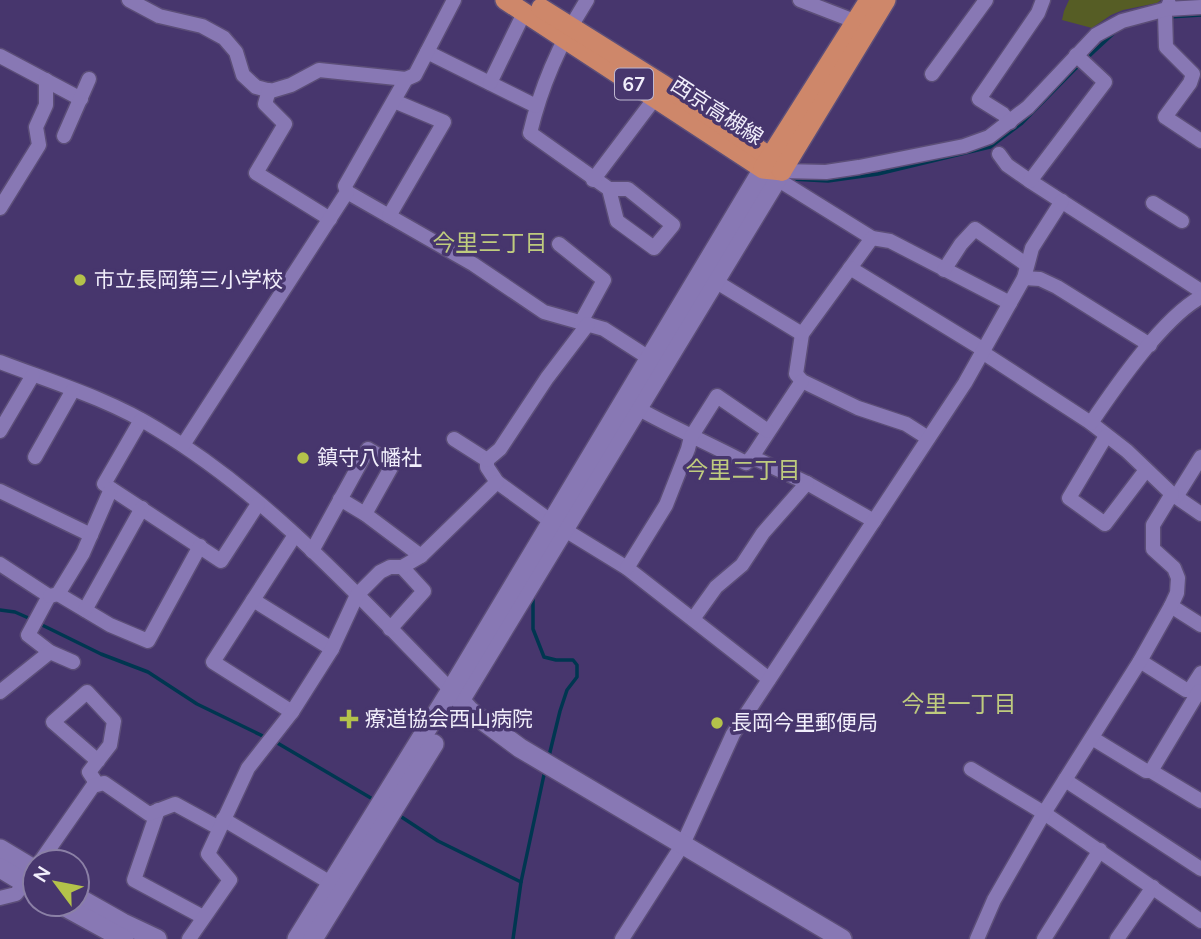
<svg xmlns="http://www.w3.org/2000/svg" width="1201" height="939" font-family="Mulish,'Noto Sans JP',sans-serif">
<rect width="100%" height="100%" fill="#47366d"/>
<!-- green -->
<polygon fill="#565d25" points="1069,0 1161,0 1157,3 1123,10 1111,15 1092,28 1062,20 1064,11"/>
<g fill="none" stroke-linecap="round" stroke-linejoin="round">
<!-- stream -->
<g stroke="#003650" stroke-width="3.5">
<polyline points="1169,17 1201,15"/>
<polyline points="1087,58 1115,32"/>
<polyline points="791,179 828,181 878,174 990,147 1022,123 1081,63"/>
<polyline points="533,597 533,629 544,657 556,660 573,660 577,665 577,677 567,690 560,711 549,756"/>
<polyline points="0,610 15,612 33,620"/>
<polyline points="40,624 101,654 148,672 197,704 267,738"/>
<polyline points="274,741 376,801"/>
<polyline points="397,814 438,841 521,882"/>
<polyline points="513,939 521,882 545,770"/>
</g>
<defs>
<g id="minor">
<polyline points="129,0 159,16 202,26 224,38 236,52 243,75 256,87 271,91 291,85 319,70 406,79"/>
<path d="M587,0C561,41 541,86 530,133L609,189H628L673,225L654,248L617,221L609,189"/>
<polyline points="800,0 862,24"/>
<polyline points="1169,4 1165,14 1166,47 1193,74 1190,83 1165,117 1201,141"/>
<polyline points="427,52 536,106"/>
<polyline points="0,56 81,99"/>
<polyline points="932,74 986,0"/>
<polyline points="490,83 524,13"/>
<polyline points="269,90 265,104 285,124 256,173 330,219"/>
<polyline points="1010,122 1003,114 979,99 1038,13 1043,0"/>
<polyline points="64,136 89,79"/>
<polyline points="999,154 1007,165 1030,181 1201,291"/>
<polyline points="782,171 826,172 859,167 964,146 989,137 1028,107 1096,35 1122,21 1167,9 1201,7"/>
<polyline points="777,179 872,238 890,241 1010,303"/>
<polyline points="593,180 655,98"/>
<polyline points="1030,181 1105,82 1076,55"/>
<polyline points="347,192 473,264 544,312 604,329 649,358"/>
<polyline points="1153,203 1182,221"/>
<polyline points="0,208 39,145 36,127 46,105 46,80"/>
<polyline points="389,216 444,122 394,101"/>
<polyline points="872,238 802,334 796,374 802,381 858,408 906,424 928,438"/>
<polyline points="559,244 604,280 581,322"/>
<polyline points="850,268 984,350"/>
<polyline points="944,270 961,244 975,229 1027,265"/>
<polyline points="1024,278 1040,279 1057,287 1150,345"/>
<polyline points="715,281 802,334"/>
<polyline points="982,352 1091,423 1127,451 1172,494 1201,514"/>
<path d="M0,362C52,382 109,399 157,429C269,496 360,598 451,690"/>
<path d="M637,408C673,428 710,444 746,463L752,457L807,483L874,521"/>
<polyline points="141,420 104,484 221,561 258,504"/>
<path d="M1091,423C1116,386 1163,318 1201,297"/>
<polyline points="0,431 33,375"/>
<polyline points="1106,436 1069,498 1105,524 1146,470"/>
<polyline points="454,439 487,460 487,467 497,482 552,522 627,568 769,679"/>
<polyline points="183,445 347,192 345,186 406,79 415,75 454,0"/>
<polyline points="35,457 73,390"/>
<polyline points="752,457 802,381"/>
<polyline points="487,460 500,449 547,378 588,324"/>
<polyline points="0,491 91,535"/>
<polyline points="1176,497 1201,457"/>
<polyline points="340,499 365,514 421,556"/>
<polyline points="312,551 368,449 393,464 365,514"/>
<polyline points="0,564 49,596 28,635 50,652"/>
<polyline points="627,568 666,505 688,449 691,437 717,396 768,431"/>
<polyline points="58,594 110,625 148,641 200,546"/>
<polyline points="50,596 58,594 83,553 111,489"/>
<polyline points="253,600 332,649"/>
<polyline points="1171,606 1201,625"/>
<polyline points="85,610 142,508"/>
<polyline points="693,619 716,587 742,565 763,533 807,483"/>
<polyline points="390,629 424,591 402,567"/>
<polyline points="1140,661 1186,690 1201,691"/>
<polyline points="1190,690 1201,673"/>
<polyline points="0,692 50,652 73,662"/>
<polyline points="292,712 213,662 295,535"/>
<polyline points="1092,738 1146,771 1151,771 1201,801"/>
<polyline points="971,769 1044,813 1201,921"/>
<polyline points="1151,771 1199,691"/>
<polyline points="1065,780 1201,869"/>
<polyline points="97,784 89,772 110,745 114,721 87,692 53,722 98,761"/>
<polyline points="158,810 134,880 203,917"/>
<polyline points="223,819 339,888"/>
<polyline points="40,862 93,786 104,783 149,814 175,804 219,828"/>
<polyline points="0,898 16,894 30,876"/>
<polyline points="189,939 230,880 208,854 248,768 292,712 332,649 357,595 380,572 390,567 402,567 421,556 497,482"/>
<polyline points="622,939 683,844 733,734 965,383 1024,278 1032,248 1062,201"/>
<polyline points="977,939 994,900 1044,813 1140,661 1171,606 1177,593 1178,578 1174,568 1153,549 1153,525 1172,494"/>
<polyline points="1044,939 1100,850"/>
<polyline points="1117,939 1153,887"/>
</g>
<g id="tertiary">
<polyline points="451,690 470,711 520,748 842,939"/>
<polyline points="464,694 782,171"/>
<polyline points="0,849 35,870"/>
<polyline points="0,868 35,889"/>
<polyline points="77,897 123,923 157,939"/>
<polyline points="60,904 124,939"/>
<polyline points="297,939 451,690 763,169"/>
<polyline points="313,939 434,744"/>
</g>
<g id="primary">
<polyline points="505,0 763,169 782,171"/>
<polyline points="541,8 664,85 770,157 782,171"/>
<polyline points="763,168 869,0"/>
<polyline points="782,171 886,0"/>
</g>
</defs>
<!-- minor casing -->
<use href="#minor" stroke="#5c4e78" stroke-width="17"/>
<!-- tertiary casing -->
<use href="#tertiary" stroke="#5c4e78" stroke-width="22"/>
<!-- primary casing -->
<use href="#primary" stroke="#5c4e78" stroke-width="22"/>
<!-- minor -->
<use href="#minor" stroke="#8878b4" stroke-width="14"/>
<!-- tertiary -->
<use href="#tertiary" stroke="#8878b4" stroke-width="19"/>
<!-- primary -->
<use href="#primary" stroke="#ce876a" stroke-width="19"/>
</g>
<!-- markers -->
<g fill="#b4c24a" stroke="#47366d" stroke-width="2.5">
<circle cx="80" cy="280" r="7"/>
<circle cx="303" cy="458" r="7"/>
<path d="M345.5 708.5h7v7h7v7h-7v7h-7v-7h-7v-7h7z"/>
<circle cx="717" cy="723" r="7"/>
</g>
<g text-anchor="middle" stroke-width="7" stroke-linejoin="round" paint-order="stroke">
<!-- shield labels -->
<rect fill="#47366d" stroke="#beb7d0" stroke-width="2" x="615" y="68.5" width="38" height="31" rx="5"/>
<g font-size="19" font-weight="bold" fill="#f1eefb">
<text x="634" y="91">67</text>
</g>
<!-- street labels -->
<g font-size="21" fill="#f1eefb" stroke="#47366d">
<text transform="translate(717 111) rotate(33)" y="7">西京高槻線</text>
</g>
<!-- poi labels -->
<g font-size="21" fill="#f1eefb" stroke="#47366d" text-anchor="start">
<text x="94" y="287">市立長岡第三小学校</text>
<text x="317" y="465">鎮守八幡社</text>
<text x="365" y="726">療道協会西山病院</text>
<text x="731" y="730">長岡今里郵便局</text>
</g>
<!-- neighbourhood labels -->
<g font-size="23" fill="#bfcb7e" stroke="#47366d">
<text x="490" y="251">今里三丁目</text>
<text x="743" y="478">今里二丁目</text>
<text x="959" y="712">今里一丁目</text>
</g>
</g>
<!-- north arrow -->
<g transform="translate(56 883) rotate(302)"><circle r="33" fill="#47366d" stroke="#8b80a6" stroke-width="2"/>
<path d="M0-5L12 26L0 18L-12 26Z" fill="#b4c24a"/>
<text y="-10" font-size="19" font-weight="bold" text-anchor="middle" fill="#f1eefb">N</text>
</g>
</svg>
